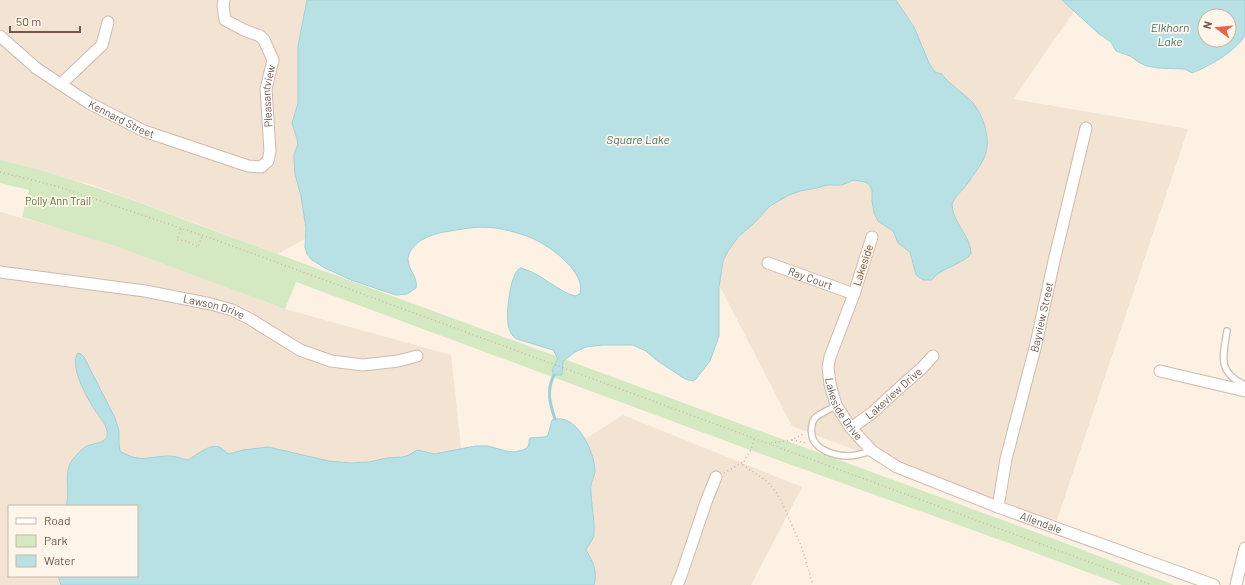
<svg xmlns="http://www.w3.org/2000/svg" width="1245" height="585" font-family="Barlow,sans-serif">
<rect width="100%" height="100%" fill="#fcf1e3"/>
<!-- residential -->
<g fill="#f3e3d2" fill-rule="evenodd">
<polygon points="0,0 341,0 341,218 278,254 93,185 0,160"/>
<polygon points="826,0 1082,0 1013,99 1188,129 1055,526 792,426 687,223"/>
<path d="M0,212L73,232L112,245L285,309L451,355L468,513L623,415L802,487L751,585H0ZM9,506H137V576H9Z"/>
</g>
<!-- green -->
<path fill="#d4e9c2" d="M0,160C64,175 124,196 185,220L1057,540L1174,585H1122L1003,541L753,451L296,282L285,309L112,245L22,217L29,190L0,183Z"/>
<!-- water -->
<g fill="#b8e1e5" stroke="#9ed1d7" fill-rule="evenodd">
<path d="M307,0H896L914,27L929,63L935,72L942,74C945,81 966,95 973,103C984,117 992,141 984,158C980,167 972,176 967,184C962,191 955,196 952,204C952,223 971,235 971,254C961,265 937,270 932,280H923L916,275L910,252L898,243L893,231L878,221L874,213L872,201V190L869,184L865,182L854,180L842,185H826L817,188L800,191L789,195L770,206L752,225L739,236L728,251L723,261L719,287V336L710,361L696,379L693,381L685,379L655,359L646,351L633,345H602L586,347L575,352L563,361L562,375H554C550,369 555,365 558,359L553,350L517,339C511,336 509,330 508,324C506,314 510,275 519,269C521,267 522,268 524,269C543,275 557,291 575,296L580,294C586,272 551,247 534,239C523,234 508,230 496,228C478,226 468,228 450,231C436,233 416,238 409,254C404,267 419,276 416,288L407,294L396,295L351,280L325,268L312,260L307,254L305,247L306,228L301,196L295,174L294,160V154L298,144L297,139L292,123L298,103V46Z"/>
<path d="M1062,0H1245V36C1234,52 1210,66 1192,73L1185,69L1158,68L1147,66L1140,63L1130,56L1116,51L1111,42L1098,33ZM1205,16H1229V40H1205Z"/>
<path d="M78,353L81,354L84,357L115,418L119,431V444L120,451C141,464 149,456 169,456C176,456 182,459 188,460C197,455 211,442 221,448C224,450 226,453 229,454L243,450L268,447L329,461L351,463L369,462L387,458L403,457L409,455L417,450L435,454L475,446H488L506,451L514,452L523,450L527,448L529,444V440L530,438L545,437L548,435L552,420C576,411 595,452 595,472C594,478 590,483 591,490C591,505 595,520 594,535C592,542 588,545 586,550C593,562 598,571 594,585H61L58,576H137V506H66C71,491 62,471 74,458C77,455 80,450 85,447C93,442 109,445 107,431C105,422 98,415 93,407C86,396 69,365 78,353Z"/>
</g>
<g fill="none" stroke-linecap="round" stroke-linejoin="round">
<!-- stream -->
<path stroke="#9ed1d7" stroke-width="3" d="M554,375C546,391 550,404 555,419"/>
<defs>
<g id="service">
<path d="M1227,331C1223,357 1217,372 1245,385"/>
<path d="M836,405C830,410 820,413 815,418C811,423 811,430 812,436C815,450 835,456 848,456C856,456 864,453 872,451"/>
</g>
<g id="minor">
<path id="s1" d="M0,36L36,68L89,103L144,131L248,166L261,167L268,161L270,151L266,89L273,60L264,40L260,36L244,30L225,20L223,6L224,0"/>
<polyline points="61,84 102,45 108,22"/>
<path id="s2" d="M872,237L854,294L830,357L828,367L830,384L836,405L851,428L872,451L897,467L998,507L1214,585"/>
<path id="s3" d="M768,263L854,294"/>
<path id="s4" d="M0,272L145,291L211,304L232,310L250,319L300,350L331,361L363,365L398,361L417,356"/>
<polyline points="1160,371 1245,391"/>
<path id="s5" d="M851,428L872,413L897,390L922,368L933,356"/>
<path id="s6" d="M998,507L1006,459L1036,344L1054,261L1086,128"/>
<polyline points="677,585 681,576 706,502 716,477"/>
<polyline points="1236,585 1245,548"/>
</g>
</defs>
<!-- service casing -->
<use href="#service" stroke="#cfbbad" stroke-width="8"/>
<!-- minor casing -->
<use href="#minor" stroke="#cfbbad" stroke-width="13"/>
<!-- path -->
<g stroke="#d6b29e" stroke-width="1.5" stroke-dasharray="1 3" stroke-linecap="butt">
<polyline points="0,172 56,186 213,239 436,321 1152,585"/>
<polyline points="181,229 177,240 187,241 198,247 202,236"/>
<polyline points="754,439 751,450 745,459 743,465 768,482 776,492 784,507 802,548 813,585"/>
<polyline points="792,440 806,443"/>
<polyline points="771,443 792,440 803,434"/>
<polyline points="724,473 743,462"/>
</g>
<!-- service -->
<use href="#service" stroke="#fff" stroke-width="5.5"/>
<!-- minor -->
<use href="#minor" stroke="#fff" stroke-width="11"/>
</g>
<g text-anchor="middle" stroke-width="3.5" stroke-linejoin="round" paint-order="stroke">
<!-- street labels -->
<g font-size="11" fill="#745749" stroke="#fff5e9">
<text dy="4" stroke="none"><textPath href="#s1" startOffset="371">Pleasantview</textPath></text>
<text dy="4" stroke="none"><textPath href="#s1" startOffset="148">Kennard Street</textPath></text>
<text transform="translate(863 265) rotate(-72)" y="4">Lakeside</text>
<text dy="4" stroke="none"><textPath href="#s3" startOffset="45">Ray Court</textPath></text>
<text dy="4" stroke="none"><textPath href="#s4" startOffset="217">Lawson Drive</textPath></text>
<text dy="4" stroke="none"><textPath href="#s6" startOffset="195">Bayview Street</textPath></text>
<text dy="4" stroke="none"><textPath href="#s5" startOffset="55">Lakeview Drive</textPath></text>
<text dy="4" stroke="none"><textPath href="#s2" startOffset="183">Lakeside Drive</textPath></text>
<text dy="4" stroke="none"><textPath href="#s2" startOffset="419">Allendale</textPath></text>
</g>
<!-- park labels -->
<g font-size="11" fill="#547942" stroke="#fff5e9">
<text x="58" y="205">Polly Ann Trail</text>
</g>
<!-- water labels -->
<g font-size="12" font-style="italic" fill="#407880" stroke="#fff5e9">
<text x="1170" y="32">Elkhorn<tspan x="1170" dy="14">Lake</tspan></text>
<text x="638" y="144">Square Lake</text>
</g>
</g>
<!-- legend -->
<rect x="8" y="505" width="130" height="72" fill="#fff5e9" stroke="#c7b6a9"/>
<rect x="16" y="518" width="20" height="6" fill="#ffffff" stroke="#c7b6a9"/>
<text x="44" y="525" font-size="12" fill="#745749">Road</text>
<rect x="16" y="535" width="20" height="12" fill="#d4e9c2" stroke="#c7b6a9"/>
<text x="44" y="545" font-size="12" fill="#745749">Park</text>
<rect x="16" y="555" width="20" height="12" fill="#b8e1e5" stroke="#c7b6a9"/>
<text x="44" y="565" font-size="12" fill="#745749">Water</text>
<!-- north arrow -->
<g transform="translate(1217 28) rotate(286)"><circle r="19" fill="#fff5e9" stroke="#c7b6a9"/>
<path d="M0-3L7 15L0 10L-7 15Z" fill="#e56549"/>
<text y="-6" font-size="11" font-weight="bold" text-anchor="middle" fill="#745749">N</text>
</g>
<!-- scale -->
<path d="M10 26v6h70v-6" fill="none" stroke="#745749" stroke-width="2"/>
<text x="16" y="26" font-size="12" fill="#745749" stroke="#fff5e9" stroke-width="3" paint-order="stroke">50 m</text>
</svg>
